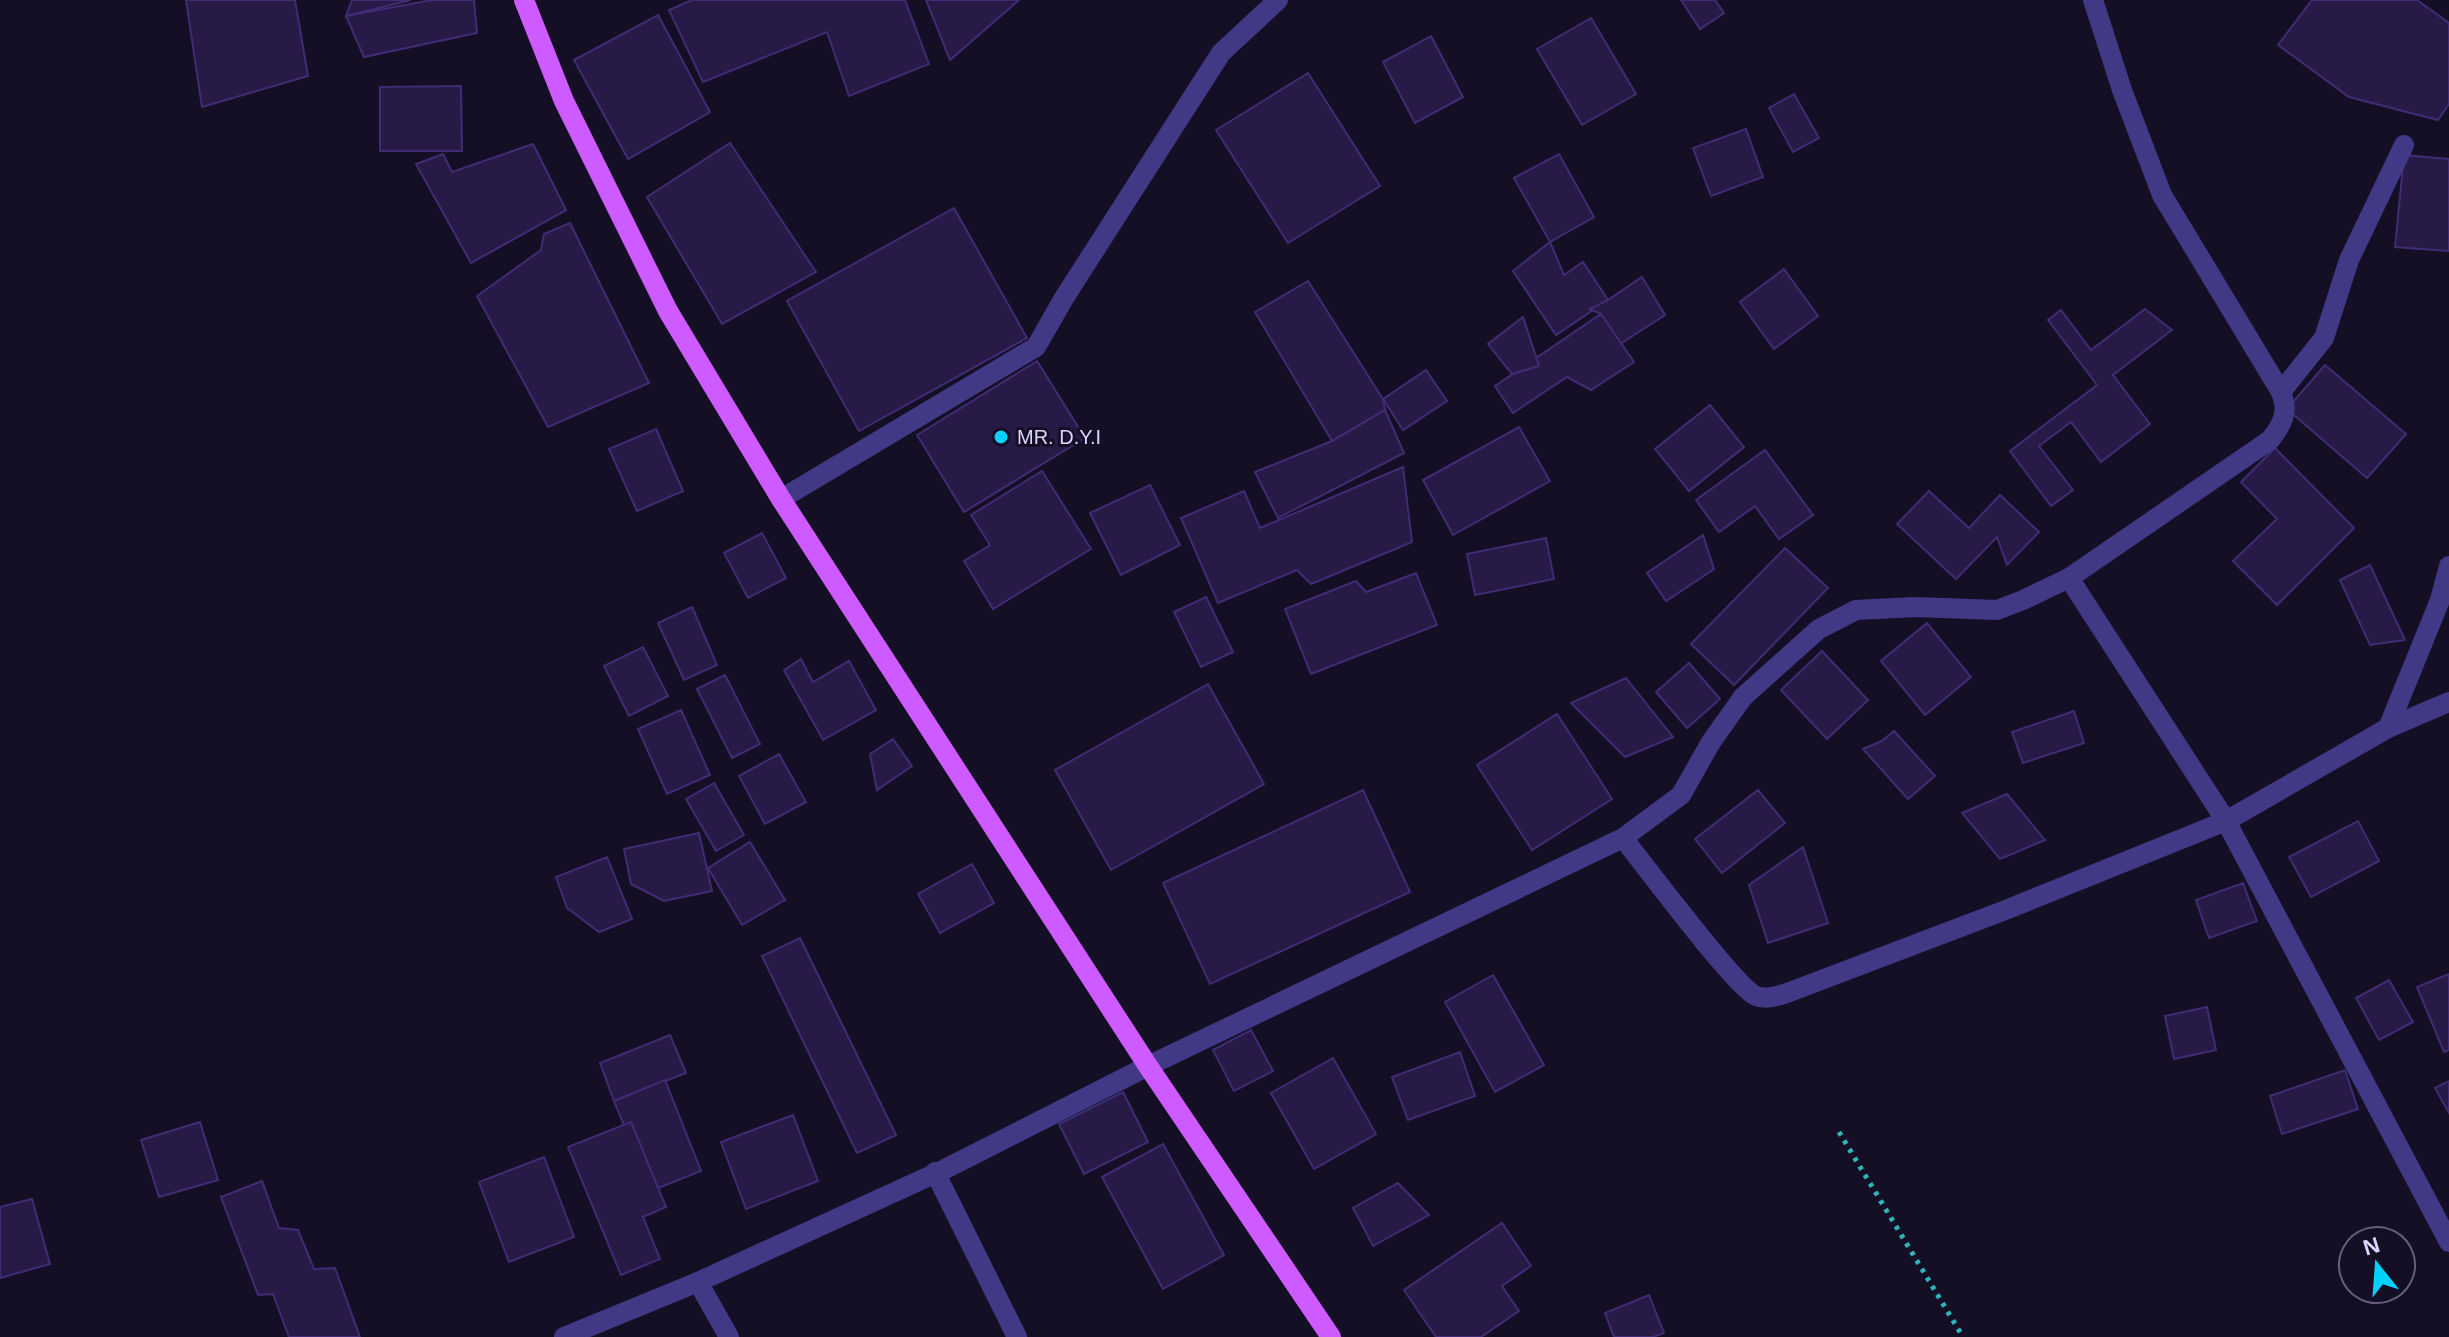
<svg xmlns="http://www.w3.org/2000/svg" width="2449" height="1337" font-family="Arial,sans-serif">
<rect width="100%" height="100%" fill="#150f26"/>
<!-- building -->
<g fill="#271a47" stroke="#402c74" stroke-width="2">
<polygon points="186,0 295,0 308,76 202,107"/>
<polygon points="352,0 411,0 346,16"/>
<polygon points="432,0 474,0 477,33 364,57 346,16"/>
<polygon points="692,0 905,0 929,64 849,96 827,32 703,82 669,10"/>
<polygon points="926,0 1019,0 950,60"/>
<polygon points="1681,0 1715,0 1724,13 1700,29"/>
<polygon points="2312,0 2417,0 2449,23 2449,104 2438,120 2349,97 2278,45"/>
<polygon points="658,15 710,112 628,159 574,60"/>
<polygon points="1591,18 1636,94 1582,125 1537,49"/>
<polygon points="1431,36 1463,97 1415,123 1383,62"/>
<polygon points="1308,73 1380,186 1288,243 1216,130"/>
<polygon points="461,86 462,151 380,151 380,87"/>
<polygon points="1794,94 1819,138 1793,152 1769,108"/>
<polygon points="1746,129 1763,177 1711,196 1693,148"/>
<polygon points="730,143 816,272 722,324 647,197"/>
<polygon points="533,144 566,210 471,263 416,164 443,154 452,172"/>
<polygon points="1559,154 1594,217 1550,242 1514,178"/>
<polygon points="2404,155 2449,159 2449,251 2395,247"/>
<polygon points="954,208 1027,338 859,431 787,301"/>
<polygon points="570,223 649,383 548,427 477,296 541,250 544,234"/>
<polygon points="1550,242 1564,275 1583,262 1608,300 1556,335 1513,271"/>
<polygon points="1784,269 1818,316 1774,349 1740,302"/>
<polygon points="1642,277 1665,315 1614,348 1601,314 1590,309 1608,300"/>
<polygon points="1308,281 1383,399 1385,410 1332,441 1255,312"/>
<polygon points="2145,309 2172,330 2113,375 2150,424 2101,462 2071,422 2039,446 2073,490 2051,506 2010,451 2097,385 2048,320 2061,310 2091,350"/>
<polygon points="1601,314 1634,362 1591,390 1567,377 1513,413 1495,386"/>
<polygon points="1523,317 1539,366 1512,374 1488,344"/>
<polygon points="1037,361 1085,438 964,512 917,435"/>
<polygon points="2325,365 2406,434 2367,478 2287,409"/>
<polygon points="1426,370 1447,401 1403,430 1383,399"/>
<polygon points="1710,405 1744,447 1689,491 1655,449"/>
<polygon points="1385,410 1404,453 1278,518 1255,472 1332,441"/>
<polygon points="1519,427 1550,481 1453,535 1423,480"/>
<polygon points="656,429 683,491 637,511 609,449"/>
<polygon points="2275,448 2354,528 2277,605 2233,561 2277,519 2241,482"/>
<polygon points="1765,450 1813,515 1779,539 1755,506 1719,532 1696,500"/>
<polygon points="1403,467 1412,542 1311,584 1297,570 1218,603 1181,518 1244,491 1260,528"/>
<polygon points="1042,471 1091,549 993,609 964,561 990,545 971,515"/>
<polygon points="1150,485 1180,545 1121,575 1090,513"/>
<polygon points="1929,491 1969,528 2000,495 2039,532 2007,565 1997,537 1956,579 1897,524"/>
<polygon points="762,533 786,578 748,598 724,553"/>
<polygon points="1703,535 1714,569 1666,601 1647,573"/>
<polygon points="1546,538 1554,579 1475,595 1467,554"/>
<polygon points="1785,548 1828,588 1734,685 1691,644"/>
<polygon points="2370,565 2405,640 2370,645 2340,580"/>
<polygon points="1416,573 1437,625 1311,674 1285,609 1356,581 1366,592"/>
<polygon points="1206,597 1233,652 1201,667 1174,612"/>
<polygon points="692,607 717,665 684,680 658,623"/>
<polygon points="1927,623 1971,677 1925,715 1881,661"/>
<polygon points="643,647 668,696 629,716 604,666"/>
<polygon points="1822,651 1868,700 1827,739 1781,690"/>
<polygon points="801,659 813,682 849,661 876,710 823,740 784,670"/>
<polygon points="1689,663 1720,699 1687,728 1656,692"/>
<polygon points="725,675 760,744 732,758 697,689"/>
<polygon points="1626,678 1673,737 1625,757 1571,703"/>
<polygon points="1208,684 1264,784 1111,870 1055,770"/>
<polygon points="681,710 710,775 667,794 638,729"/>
<polygon points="2074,711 2084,743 2023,763 2012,732"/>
<polygon points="1557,714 1612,799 1532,850 1477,765"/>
<polygon points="1894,731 1935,776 1908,799 1863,749 1882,741"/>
<polygon points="893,739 912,766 877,790 870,754"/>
<polygon points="779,754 806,802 765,824 739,776"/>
<polygon points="714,783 744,835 716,851 686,799"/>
<polygon points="1363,790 1410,892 1210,984 1163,883"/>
<polygon points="1758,790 1785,823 1722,873 1695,839"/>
<polygon points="2007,794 2045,840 2000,859 1962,813"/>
<polygon points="2358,821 2379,861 2311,897 2289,857"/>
<polygon points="699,833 712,891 664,901 631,884 624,849"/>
<polygon points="750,842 785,900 742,925 708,868"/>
<polygon points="1803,847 1828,923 1768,943 1749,885"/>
<polygon points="607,857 632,919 599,932 567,908 556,877"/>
<polygon points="972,864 994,903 940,933 918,894"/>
<polygon points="2243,883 2257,921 2209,938 2196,900"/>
<polygon points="800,938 896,1135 857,1153 762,956"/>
<polygon points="2449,974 2449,1050 2444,1052 2417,987"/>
<polygon points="1493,975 1544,1065 1495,1092 1445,1002"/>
<polygon points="2389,980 2413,1022 2379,1040 2356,998"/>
<polygon points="2207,1007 2216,1050 2174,1059 2165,1016"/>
<polygon points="1251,1030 1273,1071 1234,1091 1213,1050"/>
<polygon points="670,1035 686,1073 614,1101 600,1063"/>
<polygon points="1460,1052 1475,1096 1408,1120 1392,1077"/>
<polygon points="1333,1058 1376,1134 1314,1169 1271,1093"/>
<polygon points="2345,1070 2358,1109 2282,1134 2270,1096"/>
<polygon points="665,1080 701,1171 651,1191 614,1101"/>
<polygon points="2449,1081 2449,1113 2435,1088"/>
<polygon points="1123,1092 1148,1142 1084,1174 1059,1124"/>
<polygon points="793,1115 818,1181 746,1209 721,1142"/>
<polygon points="200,1122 218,1180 159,1197 141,1140"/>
<polygon points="631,1122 666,1207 643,1217 660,1259 621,1275 568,1147"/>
<polygon points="1163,1144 1224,1255 1163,1289 1102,1177"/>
<polygon points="544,1157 574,1237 509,1262 479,1182"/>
<polygon points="262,1181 279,1228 298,1230 314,1269 335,1268 360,1337 289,1337 273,1294 258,1295 221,1197"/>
<polygon points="1398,1183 1429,1215 1373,1246 1353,1208"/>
<polygon points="32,1199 50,1264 0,1278 0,1207"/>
<polygon points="1502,1223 1531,1266 1502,1286 1519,1311 1481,1337 1436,1337 1404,1290"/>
<polygon points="1649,1295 1664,1333 1653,1337 1614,1337 1605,1313"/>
</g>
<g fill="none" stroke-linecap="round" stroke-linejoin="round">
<!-- path -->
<polyline stroke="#2db7b9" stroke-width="5" stroke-dasharray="4 6" stroke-linecap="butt" points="1839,1132 1963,1337"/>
<!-- minor -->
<g stroke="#423986" stroke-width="20">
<polyline points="2281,392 2324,338 2349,260 2404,145"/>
<polyline points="781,499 1036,347 1064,298 1221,53 1278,0"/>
<polyline points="2069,578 2226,821 2449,1242"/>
<polyline points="2388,728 2449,702"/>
<path d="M1623,838C1643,863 1736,988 1756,996C1766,1000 1778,996 1787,993L2003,911L2226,821L2388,728L2440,600L2449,566"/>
<polyline points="935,1172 1017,1337"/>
<polyline points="698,1282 729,1337"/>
<path d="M564,1337L698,1282L945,1169L1148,1066L1623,838L1681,795L1711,742L1743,697L1819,629L1856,610L1915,607L1997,610L2023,600L2069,578L2270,440C2283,424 2289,411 2281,392L2162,195L2122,90L2093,0"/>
</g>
<!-- major -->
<polyline stroke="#ce5bff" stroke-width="20" points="524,0 564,101 668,311 781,499 1148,1066 1331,1337"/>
</g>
<!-- markers -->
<circle fill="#00d1ff" stroke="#150f26" stroke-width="3" cx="1001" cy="437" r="8"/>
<g text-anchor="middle" stroke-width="6" stroke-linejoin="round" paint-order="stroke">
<!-- poi labels -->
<g font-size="20" fill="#dcd4ff" stroke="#150f26" text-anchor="start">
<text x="1017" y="444">MR. D.Y.I</text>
</g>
</g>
<!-- north arrow -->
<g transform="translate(2377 1265) rotate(343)"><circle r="38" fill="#150f26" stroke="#655e7d" stroke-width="2"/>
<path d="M0-6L14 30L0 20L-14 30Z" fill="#00d1ff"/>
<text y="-12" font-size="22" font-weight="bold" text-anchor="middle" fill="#dcd4ff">N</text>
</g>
</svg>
